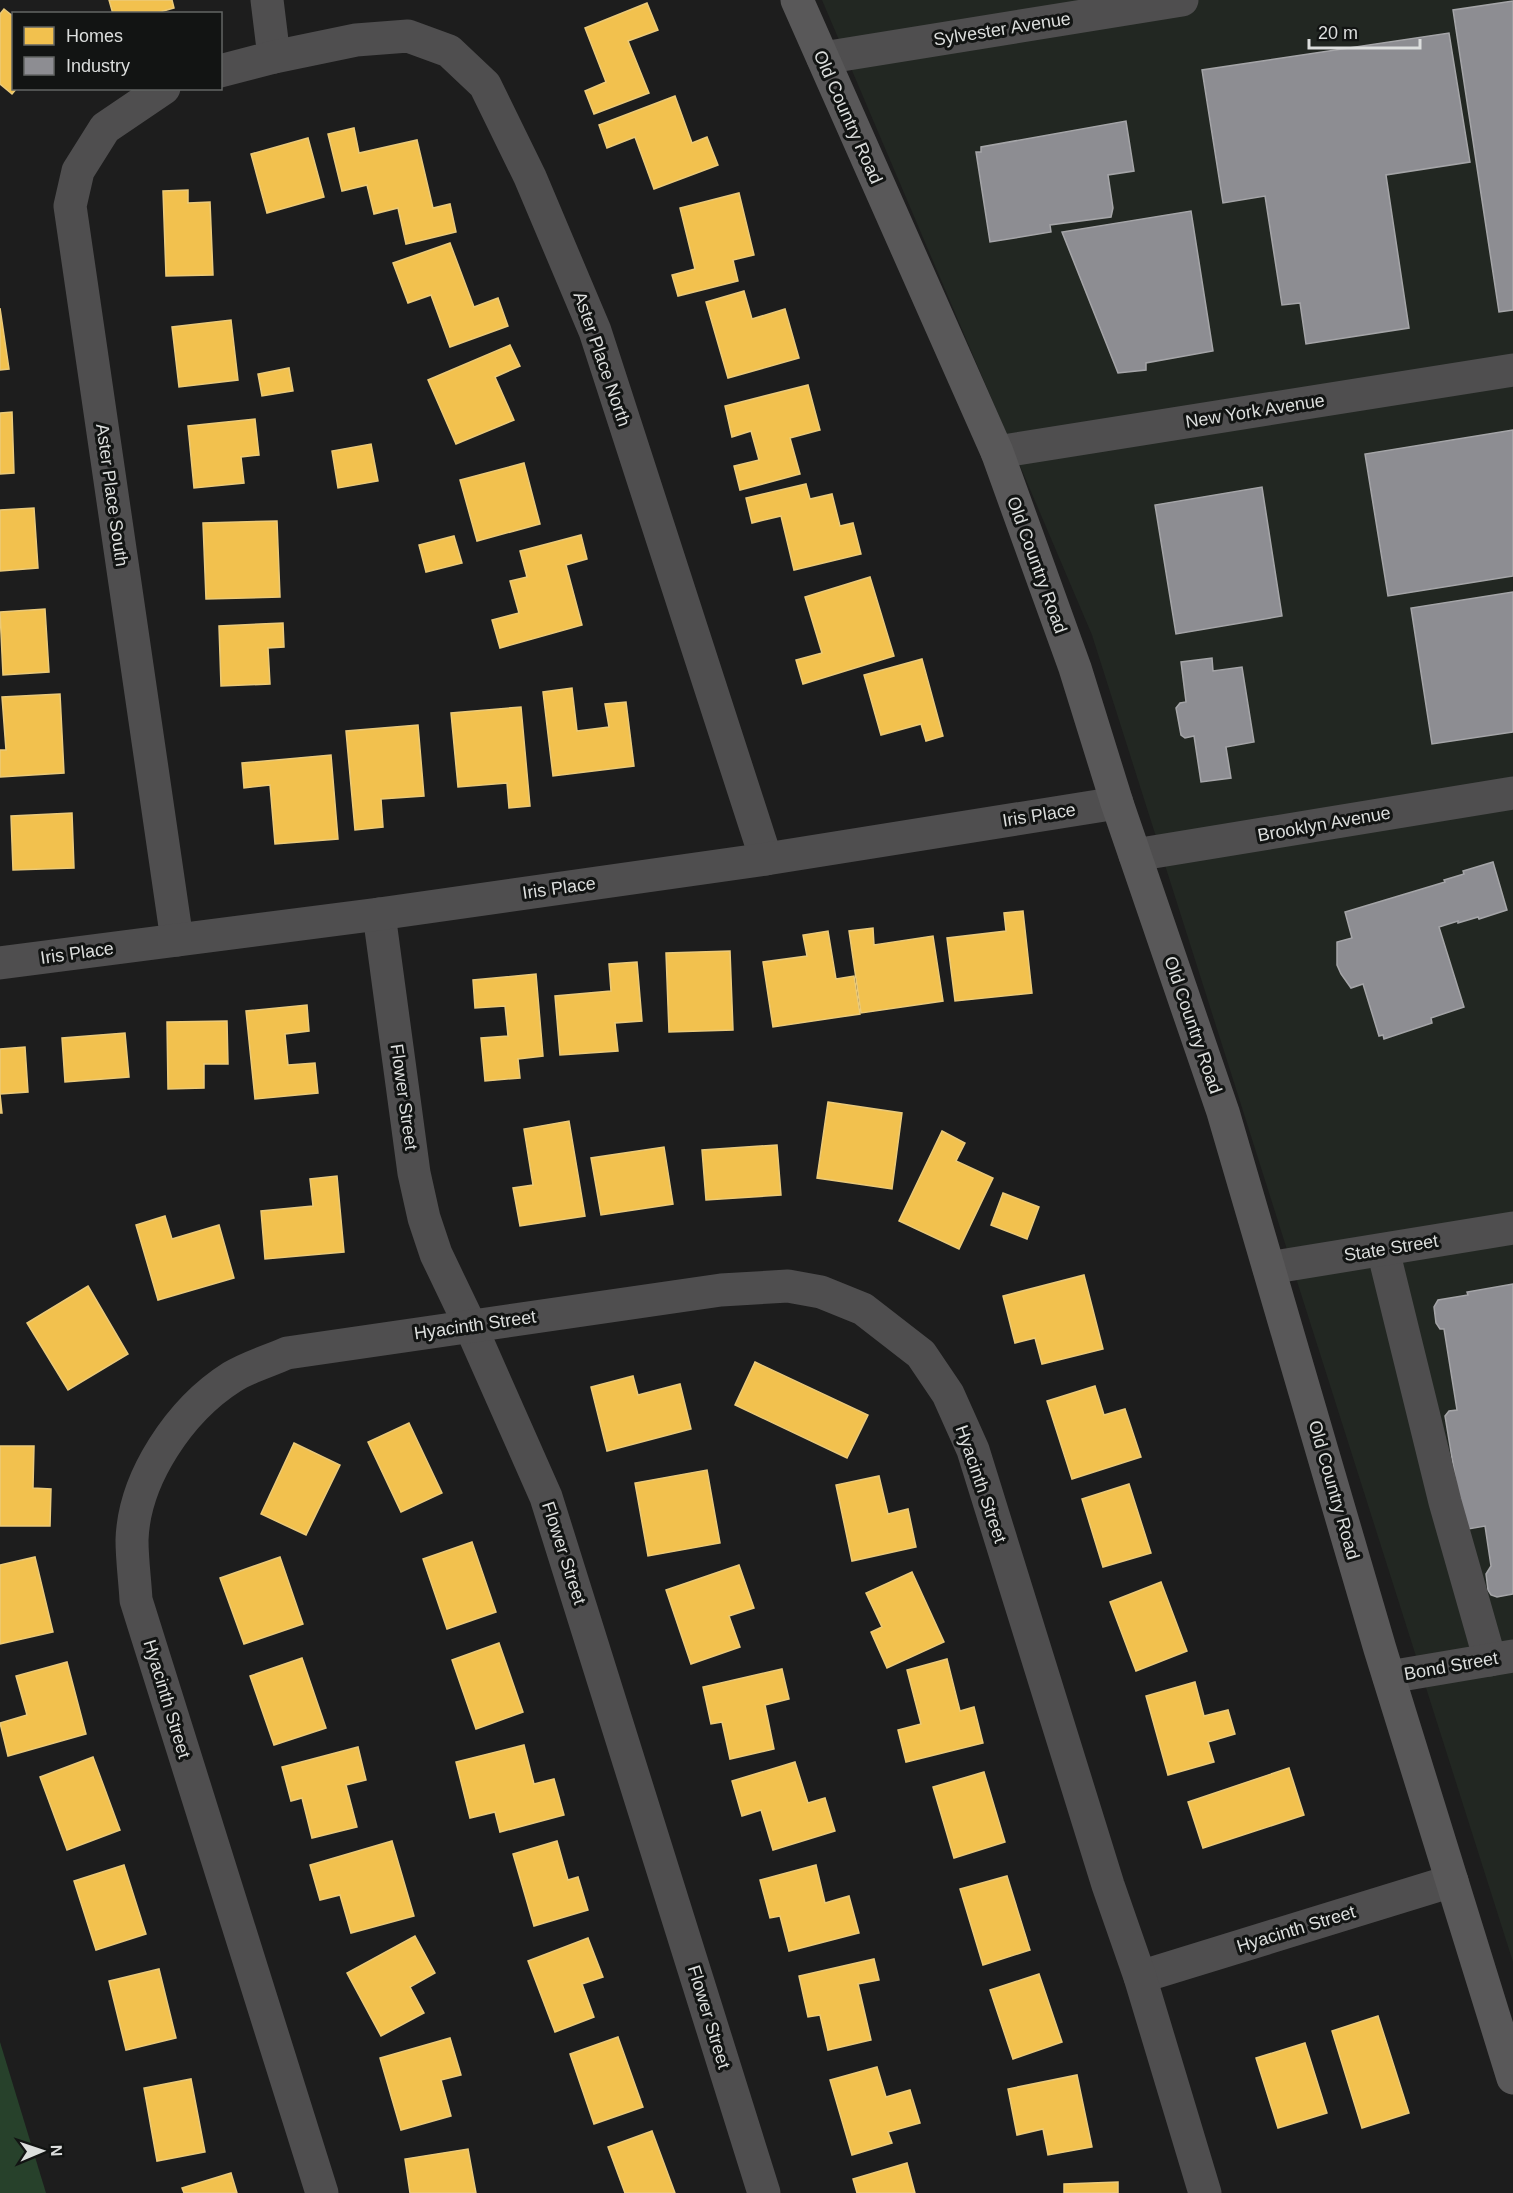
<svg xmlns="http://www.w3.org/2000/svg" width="1513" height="2193" font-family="Helvetica,sans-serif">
<rect width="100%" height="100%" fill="#1d1d1d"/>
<!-- built -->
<polygon fill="#222722" points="822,0 1513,0 1513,1962 1092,635"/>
<!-- green -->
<polygon fill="#27412b" points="0,2042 46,2193 0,2193"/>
<!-- homes -->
<g fill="#f2c14e" stroke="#ebca79" stroke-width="1.5">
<polygon points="109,0 172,0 174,8 153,14 113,14"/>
<polygon points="647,3 658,30 628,41 649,93 594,114 585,91 606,82 585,28"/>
<polygon points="4,9 14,17 14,88 17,88 12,94 0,84 0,14"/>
<polygon points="675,96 692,143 707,137 718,165 654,189 635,137 607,148 599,125"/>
<polygon points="354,128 359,153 417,140 433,208 450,204 456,232 406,244 398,208 374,214 367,185 342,191 328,134"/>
<polygon points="308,138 324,197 267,213 251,154"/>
<polygon points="188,190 188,203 210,202 213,275 166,276 163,191"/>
<polygon points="739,193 754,255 733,260 738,281 678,296 672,275 695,269 680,208"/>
<polygon points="450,243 474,307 498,298 508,326 450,347 431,295 408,303 393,263"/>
<polygon points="744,291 752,319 785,309 799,358 728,378 706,302"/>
<polygon points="0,308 9,369 0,370"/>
<polygon points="231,320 238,380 179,387 172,327"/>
<polygon points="510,345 520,366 495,377 514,420 456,444 428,380"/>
<polygon points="289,368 293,391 262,396 258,374"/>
<polygon points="808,385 820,430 790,438 800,474 740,490 734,466 759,460 751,431 732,437 725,406"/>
<polygon points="12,412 14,473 0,474 0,413"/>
<polygon points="255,419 259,455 241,457 244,483 194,488 188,426"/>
<polygon points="371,444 378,481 338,488 332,451"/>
<polygon points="524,463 540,524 477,541 460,480"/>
<polygon points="806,484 810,499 832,494 840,526 853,523 861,554 794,570 781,516 752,523 746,498"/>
<polygon points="34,508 38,568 0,571 0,510"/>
<polygon points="277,521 280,597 206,599 203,523"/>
<polygon points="581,535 587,559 566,565 582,625 500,648 492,620 519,613 510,581 527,577 520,551"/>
<polygon points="454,536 462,563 426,572 419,545"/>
<polygon points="870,577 894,656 803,684 796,660 822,653 805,597"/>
<polygon points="45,609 49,672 3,675 0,612"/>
<polygon points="283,623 284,647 268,648 270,684 221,686 219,626"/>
<polygon points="922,659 943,736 926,741 921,724 881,735 864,675"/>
<polygon points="572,688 577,731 609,727 605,704 626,702 634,766 553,776 543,692"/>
<polygon points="60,694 64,773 0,777 0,750 6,750 2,697"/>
<polygon points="521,707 530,806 509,808 507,783 458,787 451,713"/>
<polygon points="418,725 424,796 381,799 383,827 355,830 346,731"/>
<polygon points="331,755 338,839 275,844 270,785 244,788 242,763"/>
<polygon points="72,813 74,868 13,870 11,816"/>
<polygon points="1023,911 1032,993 955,1001 947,938 1006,931 1004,913"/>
<polygon points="873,928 874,945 933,936 943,1001 861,1013 849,931"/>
<polygon points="828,931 836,979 854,976 860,1014 773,1027 763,962 807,956 803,935"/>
<polygon points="730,951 733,1030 669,1032 666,953"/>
<polygon points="637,962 642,1021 615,1023 618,1051 560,1055 555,996 611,991 609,964"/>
<polygon points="536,974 543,1056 518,1059 520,1078 485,1081 481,1038 508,1036 505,1006 475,1008 473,980"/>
<polygon points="307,1005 309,1031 285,1034 288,1065 315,1063 318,1093 255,1099 246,1011"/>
<polygon points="227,1021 228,1064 204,1064 204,1088 168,1089 167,1022"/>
<polygon points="125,1033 129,1077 65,1082 62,1038"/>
<polygon points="25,1047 28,1092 0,1094 2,1113 0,1113 0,1049"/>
<polygon points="828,1102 902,1113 892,1189 817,1178"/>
<polygon points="569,1121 585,1216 520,1226 513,1188 533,1185 524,1129"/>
<polygon points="942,1131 965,1143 956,1161 993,1178 959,1249 899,1221"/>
<polygon points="777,1145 781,1195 706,1200 702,1150"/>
<polygon points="664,1147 673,1204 601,1215 591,1158"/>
<polygon points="337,1176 344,1252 265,1259 261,1211 313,1206 310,1179"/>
<polygon points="1003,1193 1039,1207 1027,1239 991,1225"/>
<polygon points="165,1216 172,1239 219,1225 234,1278 158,1300 136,1225"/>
<polygon points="1084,1275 1103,1349 1042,1364 1035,1338 1015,1343 1003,1296"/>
<polygon points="88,1286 128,1354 68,1390 27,1323"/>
<polygon points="755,1362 868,1415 847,1458 735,1405"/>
<polygon points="633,1376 638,1395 680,1384 691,1429 607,1451 591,1387"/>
<polygon points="1095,1386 1104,1415 1125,1409 1141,1457 1072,1479 1047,1401"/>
<polygon points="409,1423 442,1493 401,1512 368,1442"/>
<polygon points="294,1443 340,1465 306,1535 261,1514"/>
<polygon points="0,1446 34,1446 33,1488 51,1489 50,1526 0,1526"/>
<polygon points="707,1470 720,1543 648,1556 635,1483"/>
<polygon points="879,1476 888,1514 908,1509 916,1547 852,1561 836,1485"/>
<polygon points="1129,1484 1151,1553 1103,1567 1082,1499"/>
<polygon points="472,1542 496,1612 447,1629 423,1559"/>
<polygon points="35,1557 53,1632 0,1644 0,1565"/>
<polygon points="280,1557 303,1624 244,1644 220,1578"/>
<polygon points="739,1565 754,1608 729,1616 740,1647 691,1664 666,1590"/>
<polygon points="912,1572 944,1642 887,1668 871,1632 882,1627 866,1593"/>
<polygon points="1161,1582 1187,1651 1136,1671 1110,1602"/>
<polygon points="499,1643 523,1712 476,1729 452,1660"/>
<polygon points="302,1658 326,1728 274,1745 250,1676"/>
<polygon points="947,1659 960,1711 974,1707 983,1743 906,1762 898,1730 921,1724 907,1670"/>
<polygon points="67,1662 86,1734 8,1756 0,1723 27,1715 16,1676"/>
<polygon points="782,1669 789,1699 765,1705 774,1749 730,1759 722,1722 711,1724 703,1687"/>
<polygon points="1195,1682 1204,1716 1228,1710 1235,1734 1208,1742 1214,1762 1168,1775 1146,1696"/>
<polygon points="524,1745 534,1784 554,1779 564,1815 500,1832 495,1812 470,1818 456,1762"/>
<polygon points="358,1747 366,1780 346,1785 357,1827 312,1838 302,1798 291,1801 282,1767"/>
<polygon points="93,1757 120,1830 67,1850 40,1777"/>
<polygon points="795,1762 808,1803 825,1798 835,1831 773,1850 761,1810 742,1816 732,1781"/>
<polygon points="1289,1768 1304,1815 1203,1848 1188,1802"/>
<polygon points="984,1772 1005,1842 954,1858 933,1787"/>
<polygon points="392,1841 414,1916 351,1933 340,1895 320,1900 310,1865"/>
<polygon points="557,1841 568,1880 578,1877 588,1910 534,1926 513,1854"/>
<polygon points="124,1865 146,1934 96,1950 74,1881"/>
<polygon points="816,1865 825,1903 849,1896 859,1933 789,1951 780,1916 770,1918 760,1880"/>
<polygon points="1007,1876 1030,1950 983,1965 960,1889"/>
<polygon points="415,1936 435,1973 410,1987 424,2013 381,2036 347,1973"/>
<polygon points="588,1938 603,1977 582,1984 594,2017 555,2032 528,1961"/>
<polygon points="874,1959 879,1980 858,1984 871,2040 828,2050 820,2015 808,2017 799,1976"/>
<polygon points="159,1969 176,2038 126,2050 109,1981"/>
<polygon points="1039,1974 1062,2042 1013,2059 990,1990"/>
<polygon points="1378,2016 1409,2113 1362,2128 1332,2031"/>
<polygon points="618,2037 643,2107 594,2124 570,2054"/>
<polygon points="450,2038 461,2075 441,2080 451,2116 401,2130 380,2058"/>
<polygon points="1305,2043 1327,2113 1278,2128 1256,2058"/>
<polygon points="877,2067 886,2097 910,2090 920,2123 888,2132 892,2143 852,2155 830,2080"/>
<polygon points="1077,2075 1092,2147 1048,2155 1043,2129 1017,2135 1008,2089"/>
<polygon points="191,2079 205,2152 157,2161 144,2088"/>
<polygon points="652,2131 675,2193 625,2193 608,2147"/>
<polygon points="468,2149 476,2193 410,2193 405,2159"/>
<polygon points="907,2163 915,2193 857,2193 853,2179"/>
<polygon points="231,2173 237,2193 184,2193 182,2188"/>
<polygon points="1118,2182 1118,2193 1064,2193 1064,2184"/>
</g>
<!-- industry -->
<g fill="#8d8d92" stroke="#a5a5a8" stroke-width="1.5">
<polygon points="1513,1 1513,310 1499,312 1453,10"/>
<polygon points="1449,33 1470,162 1386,175 1409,328 1306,344 1300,303 1282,305 1265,196 1223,203 1202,70"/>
<polygon points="1126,121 1134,171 1108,175 1113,208 1111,217 1050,225 1051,232 990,242 976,152 981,152 981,147"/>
<polygon points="1191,211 1213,351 1146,363 1146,370 1118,373 1062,232"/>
<polygon points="1513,430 1513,576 1388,596 1365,454"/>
<polygon points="1262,487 1282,616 1176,634 1155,505"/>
<polygon points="1513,592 1513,732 1432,744 1411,608"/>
<polygon points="1212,658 1213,671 1242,667 1254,742 1226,747 1231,778 1201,782 1194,736 1185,738 1181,735 1176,708 1180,703 1186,702 1181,662"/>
<polygon points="1493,862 1507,910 1479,919 1478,917 1458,923 1458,921 1439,927 1464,1007 1431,1018 1432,1023 1384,1039 1383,1035 1379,1036 1363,984 1351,988 1341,974 1337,965 1337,942 1352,938 1345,912 1445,882 1444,880 1464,874 1463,871"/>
<polygon points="1513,1284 1513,1594 1497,1597 1491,1595 1488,1590 1486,1574 1491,1566 1485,1526 1468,1529 1463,1524 1445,1416 1449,1411 1457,1410 1444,1329 1440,1329 1436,1323 1434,1307 1438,1300 1468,1295 1467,1292"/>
</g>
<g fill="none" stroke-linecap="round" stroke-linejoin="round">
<!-- minor -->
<g stroke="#4f4e4f" stroke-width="33">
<polyline points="267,0 274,57"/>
<polyline points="823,58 1182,0"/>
<polyline points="220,71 274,57 356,40 408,36 449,51 485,85 530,177 595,331 766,859"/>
<polyline points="164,88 105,128 78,171 70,206 177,940"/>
<polyline points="997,452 1513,370"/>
<path d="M1135,855C1261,835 1387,813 1513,793"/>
<polyline points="379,914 414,1173 424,1218 436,1254 470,1325 546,1497 764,2193"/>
<polyline points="0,963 379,914 766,859 1117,803"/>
<polyline points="1383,1250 1445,1502 1490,1660"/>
<polyline points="1269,1268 1513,1228"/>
<polyline points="1389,1677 1513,1656"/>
<polyline points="1140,1977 1452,1881"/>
<path d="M322,2193L136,1600C135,1581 132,1560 132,1540C134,1478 180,1410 232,1377C248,1367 269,1361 287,1353L721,1290L788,1286L821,1292L863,1309L921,1354L948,1394L973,1450L1108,1885L1140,1977L1205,2193"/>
</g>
<!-- major -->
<polyline stroke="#595859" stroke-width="33" points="797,0 997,452 1075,668 1117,803 1223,1112 1380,1649 1513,2078"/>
</g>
<g text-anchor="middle" stroke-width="6" stroke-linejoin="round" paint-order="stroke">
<!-- street labels -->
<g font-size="18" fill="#dcdedd" stroke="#121413">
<text transform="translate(1002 29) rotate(-9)" y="6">Sylvester Avenue</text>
<text transform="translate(848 117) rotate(66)" y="6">Old Country Road</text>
<text transform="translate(602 359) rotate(71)" y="6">Aster Place North</text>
<text transform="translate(1255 411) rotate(-9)" y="6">New York Avenue</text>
<text transform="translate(112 495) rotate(82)" y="6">Aster Place South</text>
<text transform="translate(1037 565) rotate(70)" y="6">Old Country Road</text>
<text transform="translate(1039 815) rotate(-9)" y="6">Iris Place</text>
<text transform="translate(1324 824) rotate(-10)" y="6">Brooklyn Avenue</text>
<text transform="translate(559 888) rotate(-8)" y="6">Iris Place</text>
<text transform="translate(77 953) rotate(-8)" y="6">Iris Place</text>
<text transform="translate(1193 1025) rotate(71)" y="6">Old Country Road</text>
<text transform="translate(404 1097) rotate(82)" y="6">Flower Street</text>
<text transform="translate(1391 1248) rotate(-9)" y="6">State Street</text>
<text transform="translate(475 1325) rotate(-8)" y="6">Hyacinth Street</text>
<text transform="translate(981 1484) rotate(71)" y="6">Hyacinth Street</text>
<text transform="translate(1334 1490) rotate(74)" y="6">Old Country Road</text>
<text transform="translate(564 1553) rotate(72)" y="6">Flower Street</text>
<text transform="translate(1451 1666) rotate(-10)" y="6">Bond Street</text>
<text transform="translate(167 1699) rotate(73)" y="6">Hyacinth Street</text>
<text transform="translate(1296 1929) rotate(-17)" y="6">Hyacinth Street</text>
<text transform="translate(709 2017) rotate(73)" y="6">Flower Street</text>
</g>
</g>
<!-- legend -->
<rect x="12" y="12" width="210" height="78" fill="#121413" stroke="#636564" stroke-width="1.5"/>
<rect x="24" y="27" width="30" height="18" fill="#f2c14e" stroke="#636564" stroke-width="1.5"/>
<text x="66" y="42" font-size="18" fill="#dcdedd">Homes</text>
<rect x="24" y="57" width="30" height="18" fill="#8d8d92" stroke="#636564" stroke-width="1.5"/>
<text x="66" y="72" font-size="18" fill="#dcdedd">Industry</text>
<!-- north arrow -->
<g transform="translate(42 2151) rotate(88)" stroke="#121413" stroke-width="4.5" paint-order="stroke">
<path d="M0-4.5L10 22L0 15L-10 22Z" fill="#dcdedd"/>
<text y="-9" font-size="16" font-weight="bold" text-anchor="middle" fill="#dcdedd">N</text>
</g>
<!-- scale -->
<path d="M1309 39v9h111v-9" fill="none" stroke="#dcdedd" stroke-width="3"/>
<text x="1318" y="39" font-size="18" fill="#dcdedd" stroke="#121413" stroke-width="4.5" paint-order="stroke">20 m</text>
</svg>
